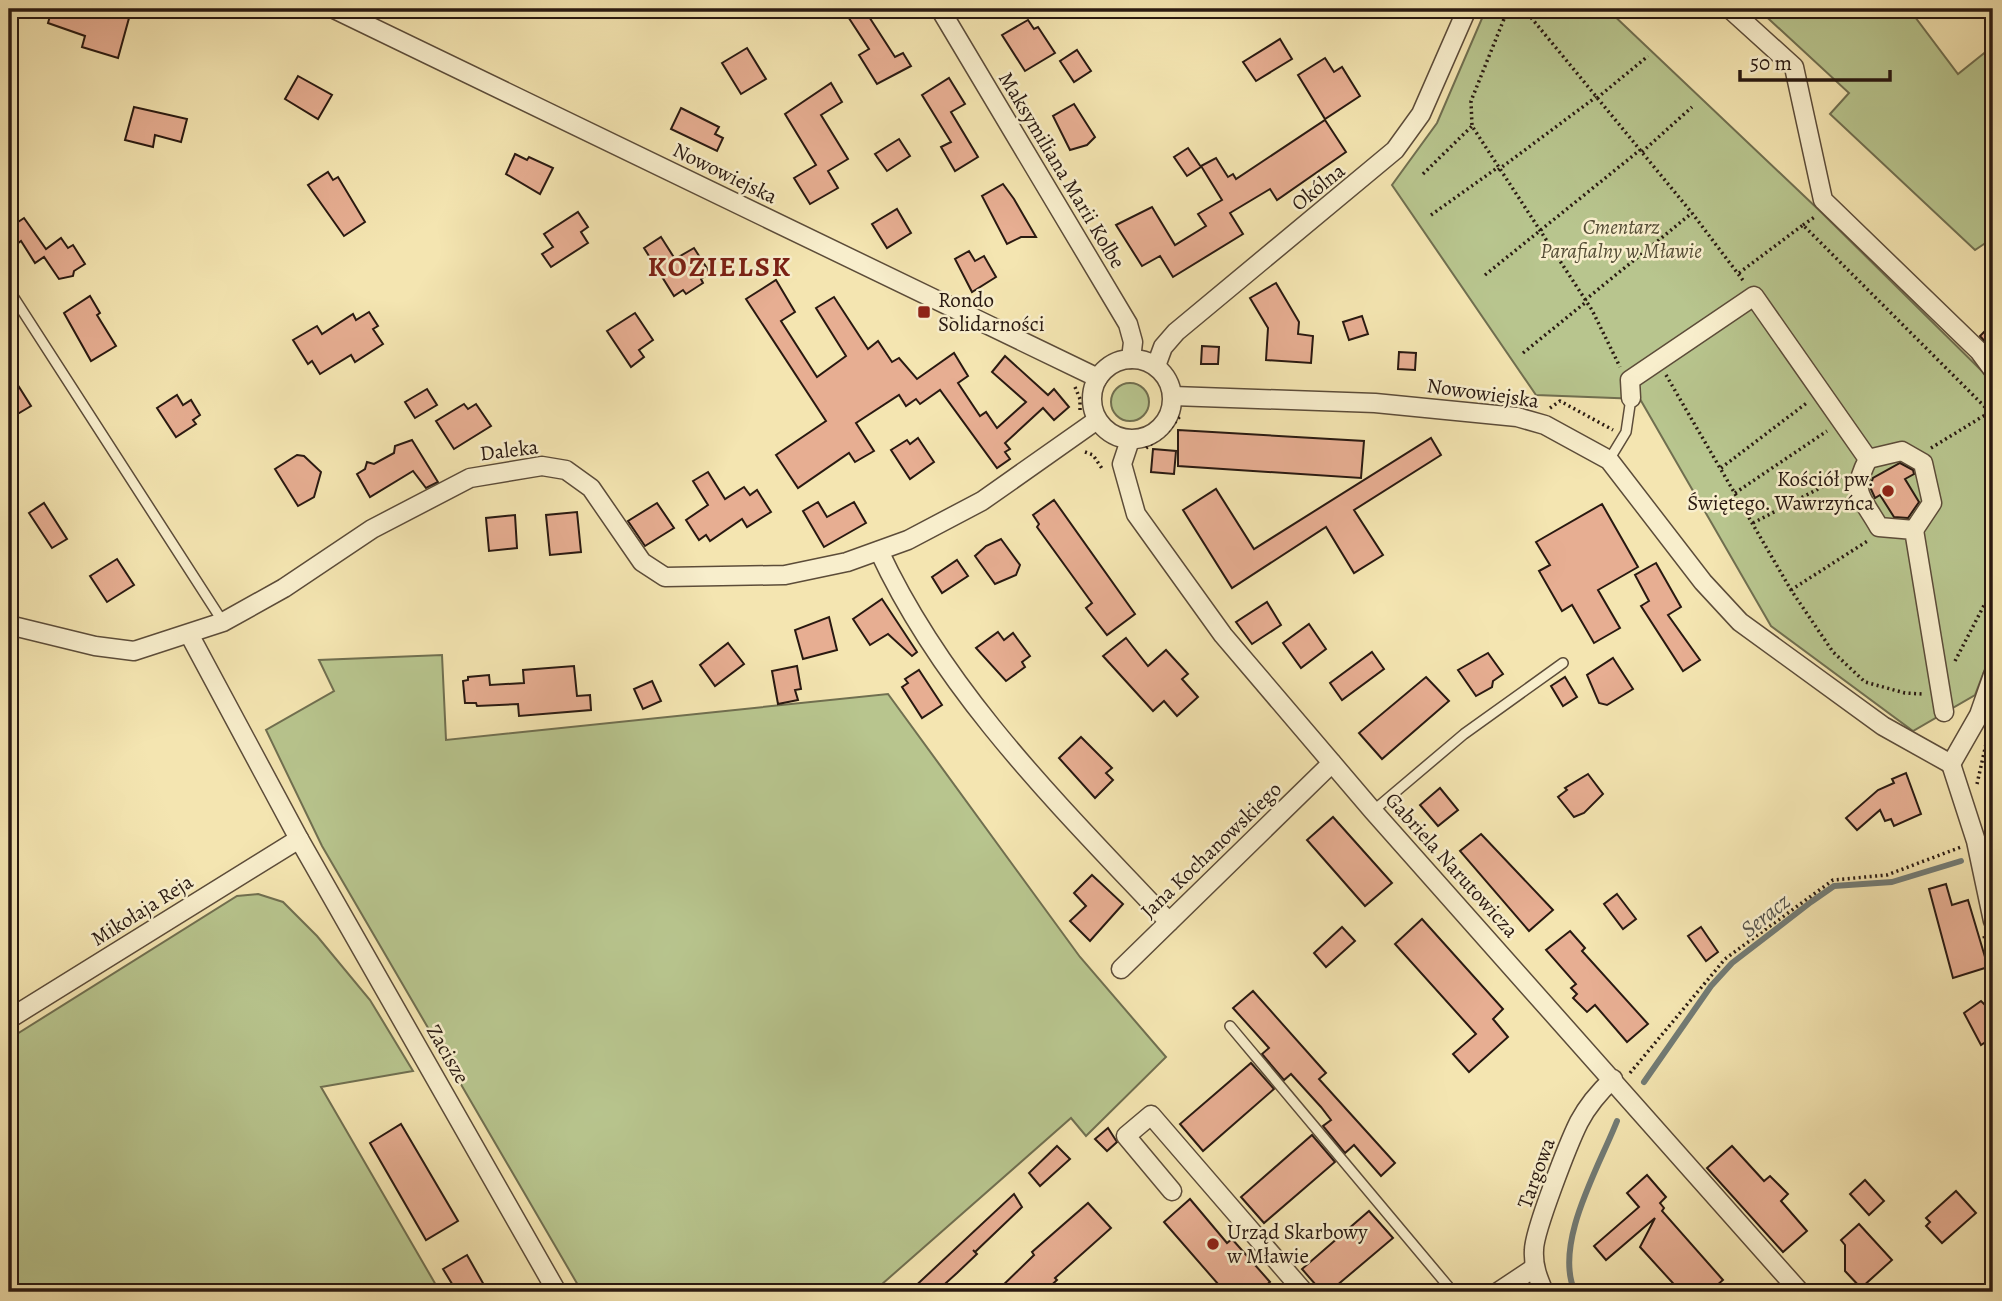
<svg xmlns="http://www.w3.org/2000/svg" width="2002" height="1301" font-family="Alegreya,serif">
<rect width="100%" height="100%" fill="#f4e5b1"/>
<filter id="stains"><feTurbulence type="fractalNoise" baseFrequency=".00286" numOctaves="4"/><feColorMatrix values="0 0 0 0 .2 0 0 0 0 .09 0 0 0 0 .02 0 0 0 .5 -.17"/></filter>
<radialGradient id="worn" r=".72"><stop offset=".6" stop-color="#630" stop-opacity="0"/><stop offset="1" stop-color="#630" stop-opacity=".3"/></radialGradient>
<!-- green -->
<g fill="#b8c58e" stroke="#706f50" stroke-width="2">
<polygon points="1486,9 1607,9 1821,212 1993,382 1993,648 1975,695 1913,731 1771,626 1640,399 1536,395 1392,185 1437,123"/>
<polygon points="1758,9 1909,9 1958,74 1993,46 1993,238 1975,250 1830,114 1849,93"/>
<circle cx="1130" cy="402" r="19"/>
<polygon points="442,655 446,740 888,694 1080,957 1166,1057 1086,1136 1071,1118 873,1292 582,1292 322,846 266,730 334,691 319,660"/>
<polygon points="258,894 283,902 317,936 370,1000 413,1071 321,1087 440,1292 9,1292 9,1039 237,896"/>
</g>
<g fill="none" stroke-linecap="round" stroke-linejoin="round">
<!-- stream -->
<g stroke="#727b75" stroke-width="6">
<polyline points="1644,1082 1711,986 1732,963 1811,902 1834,886 1892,882 1961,861"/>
<path d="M1575,1292C1553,1244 1599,1167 1617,1121"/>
</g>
</g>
<!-- building -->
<g fill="#e7ae92" stroke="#291911" stroke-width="2">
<polygon points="52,9 120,9 118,14 129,18 118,58 82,47 85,36 48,23"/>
<polygon points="843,9 864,9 895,57 903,53 911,66 877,84 859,55 869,49"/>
<polygon points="1028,20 1034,29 1038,27 1055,53 1025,71 1002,35"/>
<polygon points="1280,39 1292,59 1256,81 1243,62"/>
<polygon points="747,48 766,79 741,94 722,63"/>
<polygon points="1077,50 1091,71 1074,82 1060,61"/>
<polygon points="1325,58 1334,72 1342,67 1360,96 1325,119 1298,75"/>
<polygon points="298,76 332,95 318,119 285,99"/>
<polygon points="949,78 965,104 951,112 978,157 955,171 941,147 951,142 922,95"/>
<polygon points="831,83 842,102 821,115 848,159 828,171 838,188 810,204 794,178 816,165 785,114"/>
<polygon points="1074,104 1095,137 1087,145 1070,150 1053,116"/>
<polygon points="134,107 187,119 181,142 155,135 153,147 125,140"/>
<polygon points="681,108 719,127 715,134 723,138 717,151 671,129"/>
<polygon points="1325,120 1346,152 1277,200 1270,189 1230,213 1243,234 1173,277 1160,256 1142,266 1116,225 1152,207 1175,245 1206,226 1198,214 1222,200 1201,166 1216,158 1228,177 1233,174 1236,179"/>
<polygon points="899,139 910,156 887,171 875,154"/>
<polygon points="1188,148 1201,167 1187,176 1174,157"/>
<polygon points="515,154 527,160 529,157 553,168 540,194 506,174"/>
<polygon points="328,172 333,180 338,177 365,222 344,236 308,185"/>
<polygon points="1003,184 1014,199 1036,237 1021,237 1007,244 982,196"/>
<polygon points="897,209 911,233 887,248 872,224"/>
<polygon points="578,212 588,227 581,232 588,243 551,267 542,254 553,247 544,234"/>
<polygon points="24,218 46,249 61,238 68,248 73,245 85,264 74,271 73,276 59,279 44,257 35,263 21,241 9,250 9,228"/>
<polygon points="661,237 675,259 694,248 710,273 701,279 703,283 686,294 683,290 674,296 644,248"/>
<polygon points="969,251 975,261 984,256 996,277 972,292 955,259"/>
<polygon points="776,280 795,312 781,321 817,377 846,356 816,308 834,297 868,349 878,341 892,362 899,358 917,379 954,353 968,376 958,383 980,416 986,412 997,428 1026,402 992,372 1005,356 1048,395 1054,389 1069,407 1054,420 1043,408 1005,443 1010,449 1005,452 1010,459 997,468 940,390 920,404 916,399 906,406 899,395 856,423 874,451 855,462 849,453 798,488 776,455 826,421 746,299"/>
<polygon points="1276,283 1299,322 1298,334 1313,336 1311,363 1266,360 1268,328 1250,298"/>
<polygon points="90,296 100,313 97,315 116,346 91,361 64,313"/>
<polygon points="369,312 378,326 373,329 383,344 355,362 351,355 320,374 312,361 308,364 293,340 317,326 322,334 353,314 356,320"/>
<polygon points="635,313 653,340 639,350 644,357 631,367 607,331"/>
<polygon points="1362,316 1368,334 1349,340 1343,322"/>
<polygon points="1993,323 1993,351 1980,336"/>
<polygon points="1202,346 1219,347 1218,364 1201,364"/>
<polygon points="1399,352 1416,353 1415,370 1398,369"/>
<polygon points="9,371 31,406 9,419"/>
<polygon points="427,389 437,405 415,418 405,402"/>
<polygon points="177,395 183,405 191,400 200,415 193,420 196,424 176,437 157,408"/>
<polygon points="464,404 468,409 476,404 491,426 454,449 436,421"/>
<polygon points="1178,430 1364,441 1361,478 1178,466"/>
<polygon points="918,438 934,462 910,479 891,450 907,440 910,444"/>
<polygon points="1431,438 1441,455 1354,510 1383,555 1354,573 1326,527 1232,588 1183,510 1216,489 1254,549"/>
<polygon points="412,440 438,482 426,488 413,471 370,497 357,474 365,469 367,462 374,464 394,453 395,446"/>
<polygon points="1153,449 1176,451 1174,474 1151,472"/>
<polygon points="297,455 304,456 321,472 314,497 298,506 275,469"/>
<polygon points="1900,463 1913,470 1914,474 1905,479 1919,502 1908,518 1894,517 1880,495 1875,498 1870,487 1873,478"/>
<polygon points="708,472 725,499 744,487 750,495 757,490 771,512 747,527 742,519 710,541 706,535 699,540 686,520 708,505 693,481"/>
<polygon points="1054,500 1135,614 1107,635 1086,608 1092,603 1037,527 1039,524 1033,515"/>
<polygon points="818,502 827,517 854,502 866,523 824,547 803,511"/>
<polygon points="44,503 67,539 52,548 29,513"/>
<polygon points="657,503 674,528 645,546 628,521"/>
<polygon points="1602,504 1638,567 1598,590 1620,628 1594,643 1572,605 1562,611 1539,571 1550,565 1536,542"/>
<polygon points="577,512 581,552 550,555 546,515"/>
<polygon points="515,515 517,548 489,551 486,518"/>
<polygon points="1001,539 1020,565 1016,575 995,584 975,556 986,546"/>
<polygon points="117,559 134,585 107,602 90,576"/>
<polygon points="957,560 968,576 942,593 932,577"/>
<polygon points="1656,563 1681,607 1668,615 1700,660 1683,671 1641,606 1649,601 1635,575"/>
<polygon points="882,599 917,652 912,656 888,634 870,645 853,619"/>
<polygon points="1267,602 1281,625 1252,644 1236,622"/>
<polygon points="829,617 837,650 803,659 795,630"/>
<polygon points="1309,624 1326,649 1301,668 1283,643"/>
<polygon points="998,632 1004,640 1013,633 1030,656 1022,662 1025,667 1006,681 976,648"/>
<polygon points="1126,638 1148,666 1166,650 1188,674 1182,679 1198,697 1177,716 1164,701 1153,711 1103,656"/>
<polygon points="728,643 744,664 715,686 700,665"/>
<polygon points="1372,652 1384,669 1342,700 1330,683"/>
<polygon points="1488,653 1503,674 1493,681 1492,687 1476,696 1458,670"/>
<polygon points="1613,658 1633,689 1607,705 1599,703 1587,675"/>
<polygon points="574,666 577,696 590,695 591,710 519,716 518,704 477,706 476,703 465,703 463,681 468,680 468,677 489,675 490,685 524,683 523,670"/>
<polygon points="797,666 801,689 795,690 798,700 778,704 772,671"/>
<polygon points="919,670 942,705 922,718 902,687 908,683 905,679"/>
<polygon points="1426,677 1449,701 1382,759 1359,733"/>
<polygon points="1565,677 1577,697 1563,706 1551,686"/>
<polygon points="652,681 661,701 643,709 634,689"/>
<polygon points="1081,737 1112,768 1106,773 1113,780 1095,798 1059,758"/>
<polygon points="1906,773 1921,814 1894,826 1891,819 1885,821 1880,810 1857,830 1846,818 1878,790 1894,783 1892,779"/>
<polygon points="1588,774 1603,794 1584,813 1574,817 1558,797 1567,790 1565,788"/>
<polygon points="1440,788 1458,810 1438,826 1420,805"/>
<polygon points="1333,817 1392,883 1365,906 1307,840"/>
<polygon points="1481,834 1553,910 1529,931 1460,851"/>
<polygon points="1092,875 1123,904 1090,941 1070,921 1086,906 1074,893"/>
<polygon points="1946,884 1952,905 1968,900 1988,967 1953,978 1929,889"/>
<polygon points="1617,894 1636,919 1623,929 1604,904"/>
<polygon points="1422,919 1503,1009 1493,1019 1508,1037 1469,1072 1453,1054 1476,1034 1395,944"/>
<polygon points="1342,927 1355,941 1326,967 1314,953"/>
<polygon points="1701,927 1718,952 1706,961 1688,936"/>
<polygon points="1570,931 1585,948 1582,951 1648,1024 1627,1042 1595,1005 1587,1012 1573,998 1577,994 1571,988 1576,984 1546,950"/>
<polygon points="1253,991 1326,1073 1319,1079 1395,1163 1381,1176 1354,1145 1345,1153 1323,1126 1331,1120 1321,1107 1291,1074 1284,1080 1262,1054 1269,1048 1233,1008"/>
<polygon points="1993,1000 1993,1037 1981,1045 1964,1013 1981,1001 1985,1005"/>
<polygon points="1251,1063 1274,1089 1203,1151 1180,1124"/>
<polygon points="401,1124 458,1221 426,1240 370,1143"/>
<polygon points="1108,1128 1117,1142 1107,1151 1095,1139"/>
<polygon points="1312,1135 1335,1162 1264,1223 1241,1197"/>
<polygon points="1057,1146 1070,1159 1040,1186 1029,1173"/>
<polygon points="1732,1146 1764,1181 1770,1176 1788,1194 1781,1201 1807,1231 1783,1252 1707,1168"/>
<polygon points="1647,1175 1666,1197 1660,1203 1664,1208 1662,1211 1723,1280 1709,1292 1681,1292 1640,1247 1655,1218 1606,1260 1594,1246 1639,1207 1627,1193"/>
<polygon points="1865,1180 1884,1201 1869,1215 1850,1194"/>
<polygon points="1956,1191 1976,1213 1942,1243 1926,1226 1930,1222 1926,1218"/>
<polygon points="1014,1194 1022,1207 975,1252 973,1250 977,1254 957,1273 936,1292 909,1292"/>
<polygon points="1190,1199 1227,1243 1232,1239 1270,1282 1258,1292 1225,1292 1164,1222"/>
<polygon points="1088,1203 1111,1228 1055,1278 1057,1280 1044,1292 996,1292 1034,1255 1032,1252"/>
<polygon points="1369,1211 1393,1238 1329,1292 1322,1292 1302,1269"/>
<polygon points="1859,1224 1892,1260 1861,1288 1845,1271 1845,1245 1841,1240"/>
<polygon points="467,1255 488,1292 457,1292 443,1269"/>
</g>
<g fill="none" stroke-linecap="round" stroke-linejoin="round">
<defs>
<g id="lane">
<polyline points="9,290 223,622"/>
<polyline points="1609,460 1626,432 1631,398"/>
<polyline points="1373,811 1464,734 1563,663"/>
<polyline points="1230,1026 1453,1292"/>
</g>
<g id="street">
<polyline points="334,9 1098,378"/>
<polyline points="940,9 1128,324 1133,342 1131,359"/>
<polyline points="1730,9 1794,67 1823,200 1979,351 1993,370"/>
<circle cx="1132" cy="399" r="40"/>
<polyline points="1156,366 1163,347 1176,332 1395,150 1421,114 1467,9"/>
<polyline points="1173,396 1375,403 1517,417 1545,425 1609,460 1703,582 1740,622 1883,726 1951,764"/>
<path d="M1631,398L1630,380L1754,296L1868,459C1850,494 1861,495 1879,527L1914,530L1944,712"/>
<polyline points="1130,440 1122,464 1136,514 1223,635 1373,811 1800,1292"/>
<polyline points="1868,459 1902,451 1923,463 1932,503 1914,530"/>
<path d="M879,551C946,695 1061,807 1169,922"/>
<polyline points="9,625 95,646 134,651 223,622 284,588 372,529 470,478 542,466 566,470 591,488 642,562 665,577 785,575 847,562 908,540 982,501 1097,420"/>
<polyline points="189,634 299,839 557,1292"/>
<polyline points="1951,764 1976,841 1993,921"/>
<polyline points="1951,764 1979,715 1993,675"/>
<polyline points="1121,969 1332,763"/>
<polyline points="9,1019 299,839"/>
<polyline points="1172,1191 1126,1136 1151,1115 1304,1292"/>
<polyline points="1498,1292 1534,1268"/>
<path d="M1544,1292C1538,1278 1533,1266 1534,1250C1534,1231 1569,1142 1579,1122C1588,1105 1599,1092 1613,1079"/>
</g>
</defs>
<!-- lane casing -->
<use href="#lane" stroke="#5c4c39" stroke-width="12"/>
<!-- street casing -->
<use href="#street" stroke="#5c4c39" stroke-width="21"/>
<!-- path -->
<g stroke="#291911" stroke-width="3.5" stroke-dasharray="2 3.5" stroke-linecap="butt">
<polyline points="296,9 317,17"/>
<polyline points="1508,9 1471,101 1472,126 1592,310 1620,367"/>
<polyline points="1524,9 1692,213 1745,283"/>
<polyline points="1597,98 1648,56"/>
<polyline points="1642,152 1692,107"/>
<polyline points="1498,170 1596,97"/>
<polyline points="1423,174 1472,126"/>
<polyline points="1431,215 1497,168"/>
<polyline points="1803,225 1816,216"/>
<polyline points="1739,273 1803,225 1990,412"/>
<polyline points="1485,275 1640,150"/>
<polyline points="1585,300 1692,213"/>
<polyline points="1523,353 1586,302"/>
<polyline points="1666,375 1791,590 1833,652 1865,682 1905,693 1922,694"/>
<polyline points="1075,387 1080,399 1080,410"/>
<polyline points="1550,408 1560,401 1613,430"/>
<polyline points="1146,448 1167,432 1181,415"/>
<polyline points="1931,448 1990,412 1993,416"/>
<polyline points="1085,452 1093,455 1103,470"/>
<polyline points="1721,468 1808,402"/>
<polyline points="1735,493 1827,431"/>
<polyline points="1753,523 1841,477"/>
<polyline points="1791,590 1869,540"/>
<polyline points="1955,661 1993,588"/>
<polyline points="1977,784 1986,744"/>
<polyline points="1984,936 1993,967"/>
<polyline points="1630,1073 1725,959 1833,880 1887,875 1961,847"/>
</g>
<!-- lane -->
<use href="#lane" stroke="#f8eecc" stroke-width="9"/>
<!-- street -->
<use href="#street" stroke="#f8eecc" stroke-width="18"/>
</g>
<!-- markers -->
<g fill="#8f2418" stroke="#f8eecc" stroke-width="2.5">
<rect x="917" y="305" width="14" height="14" rx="3.5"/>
<circle cx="1888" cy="491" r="7"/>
<circle cx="1213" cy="1244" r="7"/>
</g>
<g text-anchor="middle" stroke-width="5" stroke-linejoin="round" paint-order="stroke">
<!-- street labels -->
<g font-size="21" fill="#291911" stroke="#f8eecc">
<text transform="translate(1062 170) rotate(59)" y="7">Maksymiliana Marii Kolbe</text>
<text transform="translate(725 173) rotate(26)" y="7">Nowowiejska</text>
<text transform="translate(1318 187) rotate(-39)" y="7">Okólna</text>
<text transform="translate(1483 393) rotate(8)" y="7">Nowowiejska</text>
<text transform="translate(509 450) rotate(-7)" y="7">Daleka</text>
<text transform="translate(1211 850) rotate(-44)" y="7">Jana Kochanowskiego</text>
<text transform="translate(1452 865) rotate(48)" y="7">Gabriela Narutowicza</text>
<text transform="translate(142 910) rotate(-32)" y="7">Mikołaja Reja</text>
<text transform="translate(448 1054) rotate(60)" y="7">Zacisze</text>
<text transform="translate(1536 1173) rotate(-70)" y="7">Targowa</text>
</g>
<!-- park labels -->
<g font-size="21" font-style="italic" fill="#544d36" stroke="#f8eecc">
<text x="1621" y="234">Cmentarz<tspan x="1621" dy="24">Parafialny w Mławie</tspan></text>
</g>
<!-- poi labels -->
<g font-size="21" fill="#291911" stroke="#f8eecc" text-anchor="start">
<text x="938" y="307">Rondo<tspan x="938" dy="24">Solidarności</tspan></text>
<text x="1874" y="486" text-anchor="end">Kościół pw.<tspan x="1874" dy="24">Świętego. Wawrzyńca</tspan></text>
<text x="1227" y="1239">Urząd Skarbowy<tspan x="1227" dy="24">w Mławie</tspan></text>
</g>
<!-- water labels -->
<g font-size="23" font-style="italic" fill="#53524b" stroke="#f8eecc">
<text transform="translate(1765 915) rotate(-38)" y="8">Seracz</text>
</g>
<!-- district labels -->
<g font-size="28" font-weight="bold" letter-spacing="2" fill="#7a1f14" stroke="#f8eecc">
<text x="720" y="276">KOZIELSK</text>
</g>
</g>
<!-- margin -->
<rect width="2002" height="1301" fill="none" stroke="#f4e5b1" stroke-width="35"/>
<rect x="10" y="10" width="1981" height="1280" fill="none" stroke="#291911" stroke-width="3.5"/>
<rect x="18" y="18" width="1967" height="1266" fill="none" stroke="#291911" stroke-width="2"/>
<!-- scale -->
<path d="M1740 70v10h150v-10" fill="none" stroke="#291911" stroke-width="3.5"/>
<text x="1750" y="70" font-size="21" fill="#291911" stroke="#f8eecc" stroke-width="5" paint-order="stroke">50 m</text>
<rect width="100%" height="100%" filter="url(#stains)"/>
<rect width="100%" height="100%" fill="url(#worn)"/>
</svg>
